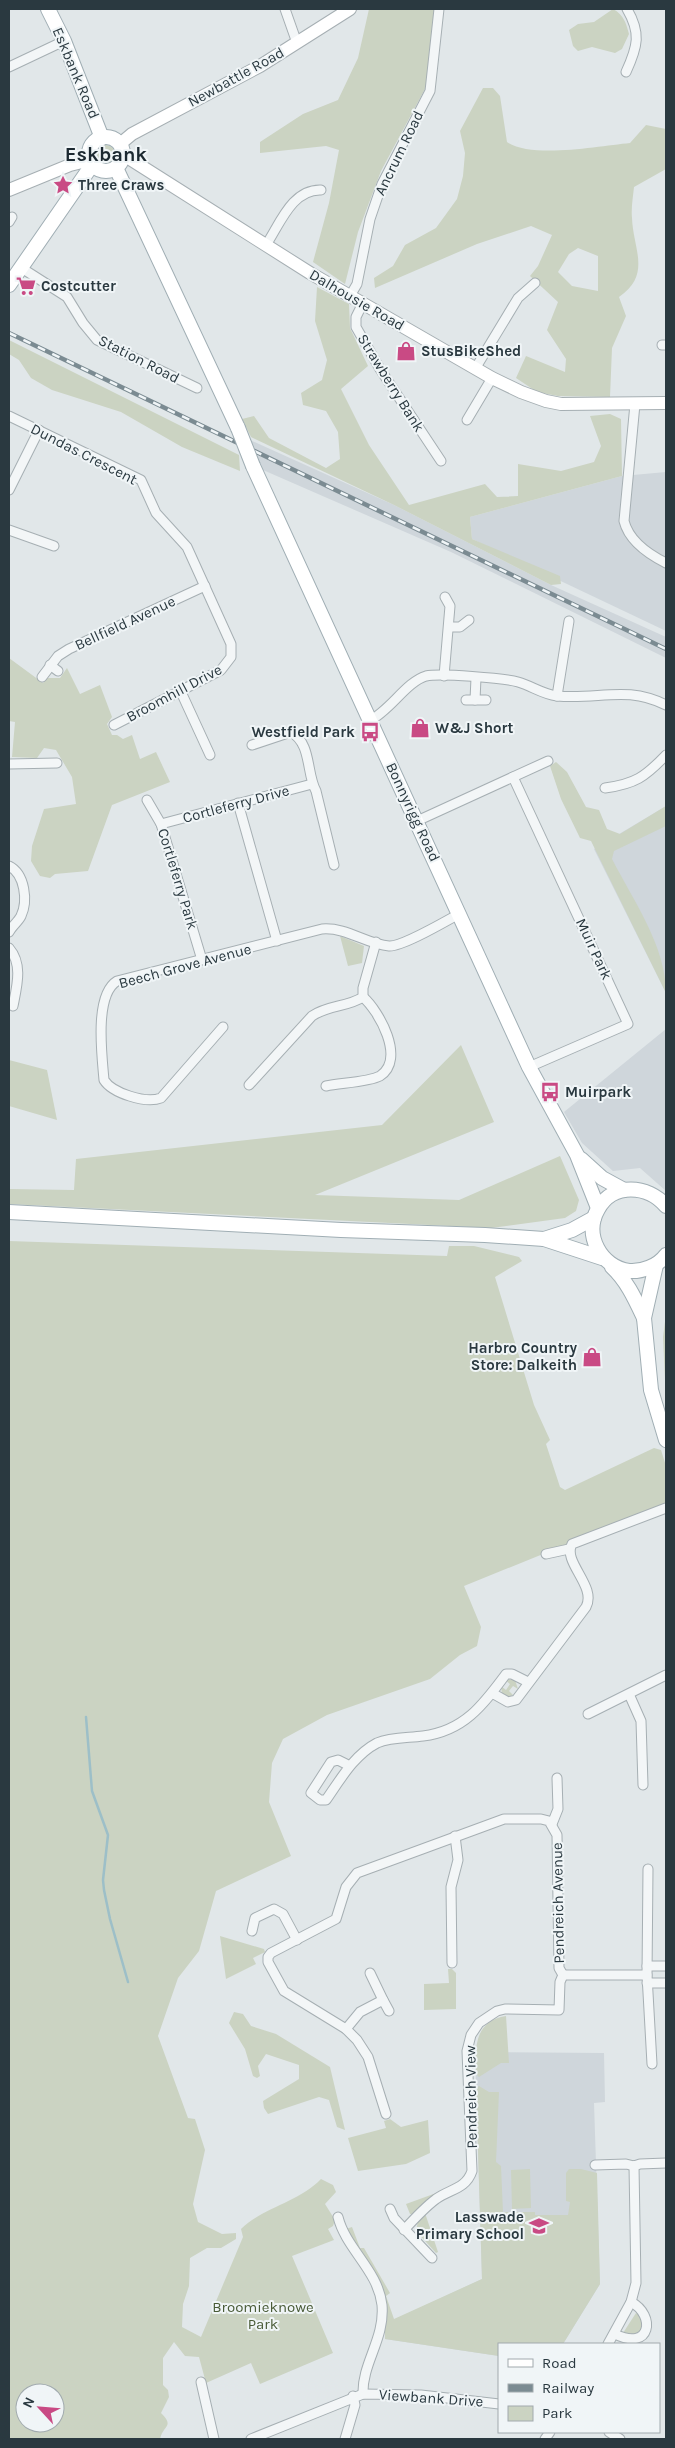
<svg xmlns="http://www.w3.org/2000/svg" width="675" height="2448" font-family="Karla,sans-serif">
<rect width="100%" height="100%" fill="#e1e7e9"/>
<!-- built -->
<g fill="#cfd6db">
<polygon points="250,440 394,505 551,585 666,637 666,658 451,552 263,470"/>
<polygon points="666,472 666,631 472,539 470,517 622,476"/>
<polygon points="666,806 666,993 594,849"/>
<polygon points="666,1029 666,1191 640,1168 613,1171 582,1143 564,1112"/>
<polygon points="475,2052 604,2053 605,2102 594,2103 600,2284 563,2344 499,2344 499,2356 385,2339 387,2323 482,2279"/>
</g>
<!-- green -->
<g fill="#cbd3c2" fill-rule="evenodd">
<polygon points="369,9 442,9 437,16 426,87 381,171 358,232 345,284 313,262 329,203 339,150 326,146 260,153 260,142 303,114 338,100 358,58"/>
<path d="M613,9C624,15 626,23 629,34L622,49L615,53L592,47L578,51L573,46L569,30L578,24L594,22Z"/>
<path d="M483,88H493L500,96L507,142C532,159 599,146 630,143L646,125L666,129V169L634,187C633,197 631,208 632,218C633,249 652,274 619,297L626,316L612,348L610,397L558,396L537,392L516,378L526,356L565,372L566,359L547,330L558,302L530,276L538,266L552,235L531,226L477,244L375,288L374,278L393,266L405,245L436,228L457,199L463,176L465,153L460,131ZM578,248L598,256V291L572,286L558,272L569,254Z"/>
<circle cx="106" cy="154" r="9"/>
<polygon points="317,287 349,304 350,328 368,366 341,389 369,445 409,505 485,484 497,497 518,496 518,464 561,471 594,462 601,446 590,416 610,414 621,419 622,476 470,517 472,539 560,576 561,584 551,585 394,505 251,437 242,419 254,416 269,438 326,468 340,459 338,432 326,411 303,405 301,393 322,380 327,360 315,321"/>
<polygon points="9,340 239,455 240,471 182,447 121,412 52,390 31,378 19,360 9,354"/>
<polygon points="9,658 43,683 47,678 60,678 67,668 80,694 100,685 112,717 107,724 112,735 117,735 123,739 132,735 140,759 156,752 170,782 112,805 88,871 55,874 50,878 40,876 31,861 32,846 44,809 76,804 72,777 56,750 44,748 37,758 12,757 15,722 9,721"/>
<path d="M556,762L567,772L586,807L599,810L607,829L620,834L666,806V826L614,851L612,859C633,900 666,946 666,993L591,841L580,838L561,799L550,766Z"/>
<polygon points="340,936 364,946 362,963 348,966"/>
<polygon points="461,1045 494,1122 315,1195 459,1200 560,1156 579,1200 576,1211 565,1218 491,1228 9,1204 9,1189 74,1190 76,1159 382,1125"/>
<polygon points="9,1060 47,1070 57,1120 9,1106"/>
<path d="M9,1241L447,1256L449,1246H474L519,1257L522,1261L495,1277L534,1405L550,1440L546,1444L560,1487L565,1490L654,1448L661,1450L666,1466V1504L464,1586L481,1627L477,1646L460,1655L430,1679L327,1715L283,1739L272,1763L269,1802L291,1856L216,1891L199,1951L178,1978L158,2036L188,2118L195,2119L205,2150L193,2204L198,2222L222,2234L236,2233V2239L221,2248H207L190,2258L189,2286L183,2304L182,2327L201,2337L243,2237L241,2229C264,2207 299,2202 321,2179L333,2185L336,2192L325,2204L335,2220L333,2226L328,2229L334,2240L292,2256L333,2353L260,2384L251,2363L206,2383L199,2357L185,2356L174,2342L163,2358V2385L168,2390L169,2397L161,2413C175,2427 163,2425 160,2439H9ZM25,2393H55V2423H25Z"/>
<polygon points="666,1314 666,1402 663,1337"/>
<polygon points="507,1679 515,1680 518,1689 513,1686 509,1691 513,1695 509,1697 502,1694 501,1686 506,1690 510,1684 505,1680"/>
<polygon points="220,1936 264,1949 265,1952 253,1958 256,1964 226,1979"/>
<polygon points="448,1969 452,1969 456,1973 456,2009 424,2010 424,1984 449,1983"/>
<polygon points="234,2012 243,2014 251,2026 276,2034 330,2067 345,2130 337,2127 329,2100 319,2097 268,2114 264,2108 263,2101 299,2079 299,2065 266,2054 258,2066 260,2076 257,2078 253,2076 245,2049 229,2023"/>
<path d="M506,2016L509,2063H501L479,2077L476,2074C475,2048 474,2021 506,2016Z"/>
<polygon points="479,2086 489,2092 499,2092 496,2162 501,2166 503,2212 535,2212 535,2215 568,2215 570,2202 566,2201 566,2173 569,2169 581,2169 597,2173 600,2284 563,2344 499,2344 499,2356 385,2339 385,2302 346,2229 352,2227 360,2248 364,2248 390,2293 386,2296 394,2319 482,2279 476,2088"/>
<polygon points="390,2119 401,2127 428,2120 430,2153 406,2164 358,2171 348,2138 386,2128 384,2121"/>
<polygon points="530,2169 531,2208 512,2209 511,2170"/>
<polygon points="439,2192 412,2214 410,2214 406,2204"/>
<polygon points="425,2213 438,2252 436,2253 416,2231 418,2221"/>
<polygon points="636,2313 641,2317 642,2329 636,2336 623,2333"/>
</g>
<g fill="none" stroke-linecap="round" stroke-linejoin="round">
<!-- stream -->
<polyline stroke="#9dbfc8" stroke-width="2.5" points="86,1717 92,1791 108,1835 103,1880 104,1890 110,1919 128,1982"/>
<defs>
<g id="minor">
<polyline points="285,9 297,43"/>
<polyline points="9,67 64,41"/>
<path d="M626,72C638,46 641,33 627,9"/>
<polyline points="9,222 12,217"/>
<path d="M266,245C280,224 292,189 321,190"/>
<polyline points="20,267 67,297 83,323 97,340 197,388"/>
<polyline points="350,296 357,284 370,219 382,184 430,91 439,9"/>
<polyline points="363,303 356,317 356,327 380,369 441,461"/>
<polyline points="662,345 666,345"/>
<polyline points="475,369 518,298 535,283"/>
<path d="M635,404L624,521C629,541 648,554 666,563"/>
<polyline points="9,416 141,480 156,513 187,547 231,644 231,657 221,670 114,725"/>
<polyline points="467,420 492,378"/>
<polyline points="9,490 39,430"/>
<polyline points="9,530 54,546"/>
<polyline points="449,627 460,627 469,620"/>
<polyline points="50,665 58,671"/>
<polyline points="444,676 450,606 445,597"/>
<polyline points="42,677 58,656 69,649 205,586"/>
<polyline points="181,692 210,755"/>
<polyline points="557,696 569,621"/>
<polyline points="466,700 486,700"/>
<polyline points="475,700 476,678"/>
<path d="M369,721C390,711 406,682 426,676C440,673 504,678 518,682C532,686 542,694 557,696C599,700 626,685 666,705"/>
<path d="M252,745L291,732C312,744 306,773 316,791L334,865"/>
<polyline points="9,764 57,763"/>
<polyline points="513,777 628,1024 529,1067"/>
<path d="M605,788C635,784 645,777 666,755"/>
<polyline points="147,800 161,824 202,960"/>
<polyline points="238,803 277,941"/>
<polyline points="417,821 548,761"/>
<polyline points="161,824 312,784"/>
<path d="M9,866C25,874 28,901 21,916C18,922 12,926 9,932"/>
<path d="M9,948C23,964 17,986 13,1006"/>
<path d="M223,1027L161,1098C146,1104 112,1093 104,1080C102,1056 94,995 117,981L322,929C347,927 366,944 389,946C402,947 446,921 459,914"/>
<path d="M249,1085L312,1016C328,1005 348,1007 363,997V988L376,942"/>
<path d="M326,1086C340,1083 369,1082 380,1076C406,1059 379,1011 363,997"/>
<polyline points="546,1554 569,1549"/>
<path d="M492,1693L508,1702L516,1700L586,1607C597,1586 562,1562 572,1544L666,1508"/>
<polyline points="629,1694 641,1721 643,1785"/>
<polyline points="588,1714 666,1675"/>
<path d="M350,1766L338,1760L331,1762L311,1793L320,1800H326C340,1780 354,1755 377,1743C391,1737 408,1738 423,1736C464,1731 483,1705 506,1674H512L528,1682"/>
<polyline points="552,1824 558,1809 557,1778"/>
<polyline points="648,1869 647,1975 652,2064"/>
<polyline points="252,1931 255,1918 274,1909 283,1914 297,1940"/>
<polyline points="452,1963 451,1887 458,1860 455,1836"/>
<polyline points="647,1966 666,1966"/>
<polyline points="370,1973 383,2000"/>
<polyline points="563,1975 647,1975"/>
<polyline points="647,1983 666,1983"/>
<polyline points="346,2029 360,2012 383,2000 389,2011"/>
<polyline points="386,2114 368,2057 357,2040 346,2029 284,1991 268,1962 268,1957 271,1953 336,1919 346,1887 357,1873 504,1819 541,1819 549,1821 557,1835 559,1968 563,1975"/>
<polyline points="595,2165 626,2164 634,2166 640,2164 666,2163"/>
<polyline points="390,2209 394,2218 432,2258"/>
<path d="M338,2217C346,2249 378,2270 382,2305C385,2339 362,2363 363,2394"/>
<path d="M404,2230C414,2219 424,2208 436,2199C450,2189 466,2189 472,2171L467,2051L471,2035L479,2023L497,2011L505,2009L559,2010L560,1982L563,1975"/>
<path d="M615,2334C651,2352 656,2315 631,2302"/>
<polyline points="608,2344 631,2302 636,2283 634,2166"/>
<polyline points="201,2382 214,2439"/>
<polyline points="609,2432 620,2439"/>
<polyline points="251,2439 363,2394 421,2395 499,2404"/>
<polyline points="345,2439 355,2405 353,2396"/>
<polyline points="545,2439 550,2432"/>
</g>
<g id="secondary">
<polyline points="120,144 132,134 260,66 350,9"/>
<polyline points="123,157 130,159 310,273 492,378 521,392 546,401 561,404 666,403"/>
<polyline points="9,190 70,165 90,160"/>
</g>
<g id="primary">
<polyline points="48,9 64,41 102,138"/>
<circle cx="106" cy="154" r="17"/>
<polyline points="116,168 238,428"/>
<polyline points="9,285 92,165"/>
<polyline points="253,466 529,1067 577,1155 598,1208"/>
<polyline points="581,1159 602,1178 624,1190"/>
<path d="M666,1206C648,1185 613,1182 598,1209C583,1235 601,1267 629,1271C642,1272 658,1266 666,1255"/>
<polyline points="9,1212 341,1230 485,1235 544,1239 602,1258"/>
<polyline points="544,1239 572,1230 594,1218"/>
<polyline points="656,1265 644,1318 651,1390 666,1440"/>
<path d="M612,1267C627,1281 635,1299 644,1318"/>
</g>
</defs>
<!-- minor casing -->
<use href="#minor" stroke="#a6afb3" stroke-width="11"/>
<!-- secondary casing -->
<use href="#secondary" stroke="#a6afb3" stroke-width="14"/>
<!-- primary casing -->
<use href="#primary" stroke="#a0aeb4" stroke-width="16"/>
<!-- minor -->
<use href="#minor" stroke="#f3f6f7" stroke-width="9"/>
<!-- secondary -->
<use href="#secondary" stroke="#fff" stroke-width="12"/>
<!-- primary -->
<use href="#primary" stroke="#fff" stroke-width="14"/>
<defs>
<polyline id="rail" points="9,333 666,649"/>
</defs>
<!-- rail casing -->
<use href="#rail" stroke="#7b8b92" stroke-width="4.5"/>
<!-- rail -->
<use href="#rail" stroke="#f0f5f7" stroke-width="2.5" stroke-dasharray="8" stroke-linecap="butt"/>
<defs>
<polyline id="primary-bridge" points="238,428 253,466"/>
</defs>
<!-- primary-bridge casing -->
<use href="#primary-bridge" stroke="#a0aeb4" stroke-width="16" stroke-linecap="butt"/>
<!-- primary-bridge -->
<use href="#primary-bridge" stroke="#fff" stroke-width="14"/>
</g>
<!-- icons -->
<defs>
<symbol id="sight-bare" viewBox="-9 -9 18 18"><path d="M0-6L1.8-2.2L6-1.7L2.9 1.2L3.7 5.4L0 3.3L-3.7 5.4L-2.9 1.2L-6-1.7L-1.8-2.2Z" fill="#c94a84" stroke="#f0f5f7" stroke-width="2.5" paint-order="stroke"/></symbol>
<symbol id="supermarket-bare" viewBox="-9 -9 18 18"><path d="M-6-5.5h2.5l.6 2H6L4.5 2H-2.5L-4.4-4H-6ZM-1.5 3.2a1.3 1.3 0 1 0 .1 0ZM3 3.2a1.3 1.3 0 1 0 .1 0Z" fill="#c94a84" stroke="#f0f5f7" stroke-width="2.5" paint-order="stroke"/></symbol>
<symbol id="shop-bare" viewBox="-9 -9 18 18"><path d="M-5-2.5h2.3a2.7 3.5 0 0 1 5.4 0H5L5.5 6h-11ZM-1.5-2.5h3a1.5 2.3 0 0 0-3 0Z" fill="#c94a84" stroke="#f0f5f7" stroke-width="2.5" paint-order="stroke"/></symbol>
<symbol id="bus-bare" viewBox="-9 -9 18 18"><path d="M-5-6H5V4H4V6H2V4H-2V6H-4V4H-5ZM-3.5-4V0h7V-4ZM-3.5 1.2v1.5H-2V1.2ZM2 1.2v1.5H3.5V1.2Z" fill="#c94a84" stroke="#f0f5f7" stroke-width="2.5" paint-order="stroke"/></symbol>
<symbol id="school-bare" viewBox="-9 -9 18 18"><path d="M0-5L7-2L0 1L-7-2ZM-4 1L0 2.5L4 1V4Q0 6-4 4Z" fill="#c94a84" stroke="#f0f5f7" stroke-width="2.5" paint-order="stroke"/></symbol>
</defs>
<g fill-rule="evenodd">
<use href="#sight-bare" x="49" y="171" width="28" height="28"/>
<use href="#supermarket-bare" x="12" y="272" width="28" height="28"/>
<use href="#shop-bare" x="392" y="337" width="28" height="28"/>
<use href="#shop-bare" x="406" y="714" width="28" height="28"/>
<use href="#bus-bare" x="356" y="718" width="28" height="28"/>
<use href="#bus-bare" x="536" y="1078" width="28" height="28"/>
<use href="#shop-bare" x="578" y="1343" width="28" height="28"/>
<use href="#school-bare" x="525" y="2212" width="28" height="28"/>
</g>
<g text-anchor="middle" stroke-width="4" stroke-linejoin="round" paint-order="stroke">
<!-- street labels -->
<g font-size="15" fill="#2a3940" stroke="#f0f5f7">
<text transform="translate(76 73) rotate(67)" y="5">Eskbank Road</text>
<text transform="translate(236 77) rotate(-29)" y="5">Newbattle Road</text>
<text transform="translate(399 153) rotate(-64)" y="5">Ancrum Road</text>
<text transform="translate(357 300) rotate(30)" y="5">Dalhousie Road</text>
<text transform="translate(139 359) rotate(27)" y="5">Station Road</text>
<text transform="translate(391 383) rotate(58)" y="5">Strawberry Bank</text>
<text transform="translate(84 454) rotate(27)" y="5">Dundas Crescent</text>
<text transform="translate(125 623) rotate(-25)" y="5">Bellfield Avenue</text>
<text transform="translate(174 693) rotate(-28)" y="5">Broomhill Drive</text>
<text transform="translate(236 804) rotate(-15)" y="5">Cortleferry Drive</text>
<text transform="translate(413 812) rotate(65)" y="5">Bonnyrigg Road</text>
<text transform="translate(178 879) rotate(73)" y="5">Cortleferry Park</text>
<text transform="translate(594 949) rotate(65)" y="5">Muir Park</text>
<text transform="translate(185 966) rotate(-15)" y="5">Beech Grove Avenue</text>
<text transform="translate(558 1903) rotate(-91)" y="5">Pendreich Avenue</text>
<text transform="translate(471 2097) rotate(-91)" y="5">Pendreich View</text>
<text transform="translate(431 2398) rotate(4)" y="5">Viewbank Drive</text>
</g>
<!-- poi labels -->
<g font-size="15" font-weight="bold" fill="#2a3940" stroke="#f0f5f7" text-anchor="start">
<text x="78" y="190">Three Craws</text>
<text x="41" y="291">Costcutter</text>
<text x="421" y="356">StusBikeShed</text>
<text x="435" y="733">W&amp;J Short</text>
<text x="355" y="737" text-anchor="end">Westfield Park</text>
<text x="565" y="1097">Muirpark</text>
<text x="577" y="1353" text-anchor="end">Harbro Country<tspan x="577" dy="17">Store: Dalkeith</tspan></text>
<text x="524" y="2222" text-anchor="end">Lasswade<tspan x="524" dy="17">Primary School</tspan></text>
</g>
<!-- park labels -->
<g font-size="15" fill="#495b37" stroke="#f0f5f7">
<text x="263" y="2312">Broomieknowe<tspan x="263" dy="17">Park</tspan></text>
</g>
<!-- district labels -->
<g font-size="20" font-weight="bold" fill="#1c2931" stroke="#f0f5f7">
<text x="106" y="161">Eskbank</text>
</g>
</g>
<!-- border -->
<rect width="675" height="2448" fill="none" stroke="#2a3940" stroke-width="20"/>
<!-- legend -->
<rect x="498" y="2343" width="162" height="90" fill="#f0f5f7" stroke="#a1aaae"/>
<rect x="508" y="2359" width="25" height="8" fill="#ffffff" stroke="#a1aaae"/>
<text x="542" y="2368" font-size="15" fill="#2a3940">Road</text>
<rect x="508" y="2384" width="25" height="8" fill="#7b8b92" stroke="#a1aaae"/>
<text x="542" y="2393" font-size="15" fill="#2a3940">Railway</text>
<rect x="508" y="2406" width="25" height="15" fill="#cbd3c2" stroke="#a1aaae"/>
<text x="542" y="2418" font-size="15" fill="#2a3940">Park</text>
<!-- north arrow -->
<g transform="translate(40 2408) rotate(296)"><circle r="24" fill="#f0f5f7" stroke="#a1aaae"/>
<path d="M0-4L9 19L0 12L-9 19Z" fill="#c94a84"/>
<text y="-8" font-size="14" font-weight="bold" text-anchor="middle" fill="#2a3940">N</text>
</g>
</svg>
